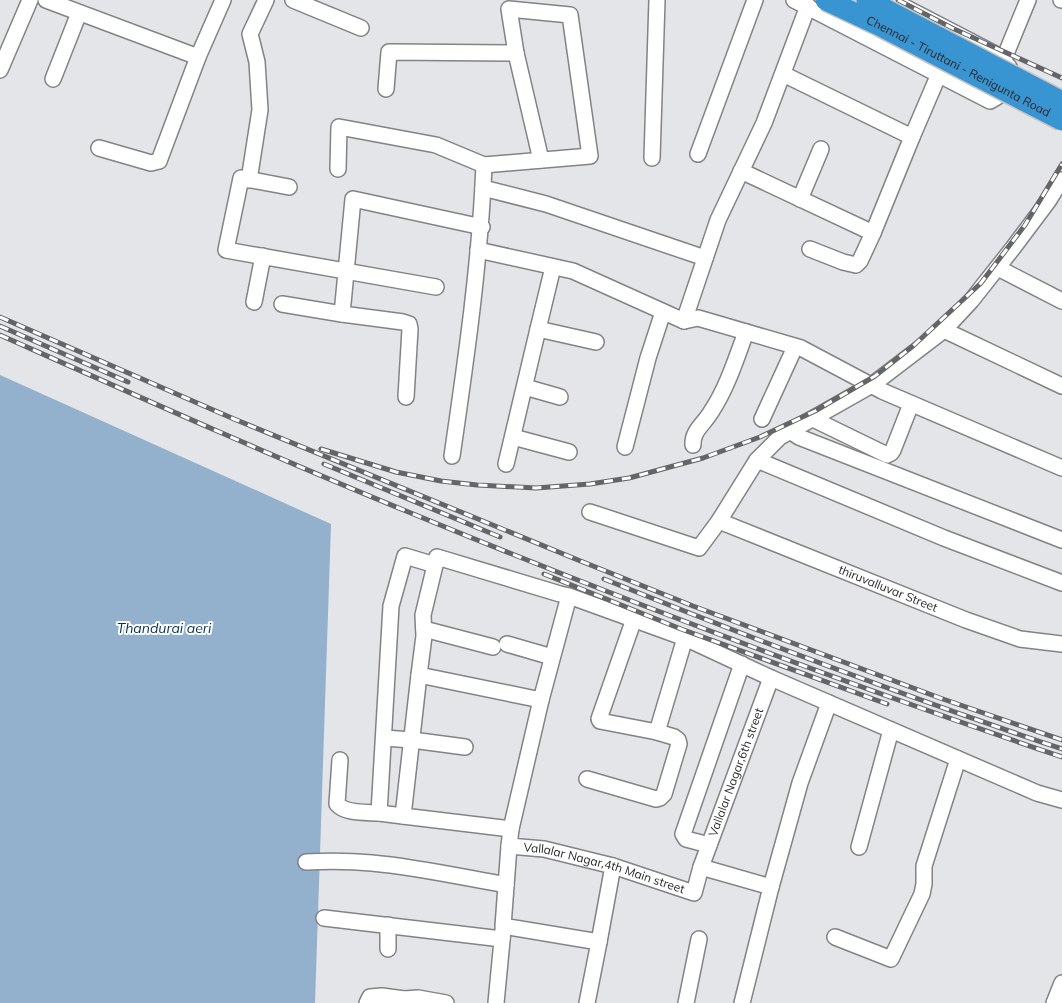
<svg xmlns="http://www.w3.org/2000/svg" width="1062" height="1003" font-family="Mulish,sans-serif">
<rect width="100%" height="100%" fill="#e3e5e9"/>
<!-- water -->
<polygon fill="#93b1cc" points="0,375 331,524 315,1003 0,1003"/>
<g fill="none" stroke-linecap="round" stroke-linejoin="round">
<defs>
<g id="minor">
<polyline points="46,0 198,57 159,161 151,163 99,148"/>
<polyline points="293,0 361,28"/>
<path d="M794,0L990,101C1007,93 1009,85 1009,67L999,56L891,0"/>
<polyline points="1061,0 1062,0"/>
<polyline points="516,53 541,160"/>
<polyline points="198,57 223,0"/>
<polyline points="1003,61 1028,0"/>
<polyline points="0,70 30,0"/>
<polyline points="783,74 912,137 939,74"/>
<polyline points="53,79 79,13"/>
<polyline points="386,89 389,52 516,53 509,9 570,15 590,156 484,165"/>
<polyline points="698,154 755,0"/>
<polyline points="652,158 657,0"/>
<path d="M338,169L339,127L436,145L484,165C480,263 466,360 452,456"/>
<polyline points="741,171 873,233 912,137"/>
<polyline points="249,180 260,110 257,62 250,34 266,0"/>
<polyline points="289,187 241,178 226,250 436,287"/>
<polyline points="483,188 546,204 705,258"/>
<polyline points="800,199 821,149"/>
<polyline points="810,249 843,262 856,265 860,261 873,233"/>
<polyline points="478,250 573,271 684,321 698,318 801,348 882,391 1062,468"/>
<polyline points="998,268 1062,301"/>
<polyline points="254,302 263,256"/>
<polyline points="282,304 342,314 403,322 409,324 410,329 406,397"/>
<polyline points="342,314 353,199 482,227"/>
<polyline points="684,321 718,220 764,123 808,6"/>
<polyline points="538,329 553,267"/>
<polyline points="944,330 1062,386"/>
<polyline points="525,387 560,397"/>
<polyline points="762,419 795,347"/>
<polyline points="813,419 887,455 891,453 893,450 911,404"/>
<polyline points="791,432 799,437 1062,540"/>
<polyline points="513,437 569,452"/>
<path d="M693,445C692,431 704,424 711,412C727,388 736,359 746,332"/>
<polyline points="625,447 648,358 663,312"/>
<polyline points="757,460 780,437 872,385 944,330 971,301 1013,248 1049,200 1061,180"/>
<polyline points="506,464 538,329 596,342"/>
<polyline points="590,512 699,548 719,521 757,460 944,538 1062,583"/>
<path id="s1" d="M719,521L966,620L1020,639L1062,644"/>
<polyline points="569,596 541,700 419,675 424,636 423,615 437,557 560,594 569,596 685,638 771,678 1037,793 1062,800"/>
<polyline points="634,619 599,719 600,721 657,732"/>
<polyline points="424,629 493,647"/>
<polyline points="507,644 552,657"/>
<polyline points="419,675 403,816 511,829 541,700"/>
<polyline points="384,738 412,740 465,747"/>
<path d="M340,760L337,804C345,814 367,812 379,813"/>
<polyline points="587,779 656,799 660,798 664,794 679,744 678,740 674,737 657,732 685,638"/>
<polyline points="403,816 379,813 391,606 405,556 435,565"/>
<path id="s2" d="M511,829L509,846L544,849L613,866L694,893L701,867L771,887L800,783L829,703"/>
<polyline points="709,845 686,839 683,834 742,664"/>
<polyline points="509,846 503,926 599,942 587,1003"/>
<polyline points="859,847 891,730"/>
<path d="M306,862C328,861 350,861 372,863C417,867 461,877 506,885"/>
<path id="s3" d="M701,867L771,678"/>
<polyline points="324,918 502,939"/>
<polyline points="835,937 891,959 922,894 924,884 924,866 958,759"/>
<polyline points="599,942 613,866"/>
<polyline points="388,949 388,925"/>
<polyline points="367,1003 370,997 382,996 404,999"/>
<polyline points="404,1003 404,999 418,998 446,1003"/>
<polyline points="496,1003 503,930"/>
<polyline points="686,1003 699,939"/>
<polyline points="742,1003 771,887"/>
<polyline points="1054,1003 1062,983"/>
</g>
</defs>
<!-- minor casing -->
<use href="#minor" stroke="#828387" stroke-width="18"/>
<!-- minor -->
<use href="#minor" stroke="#fff" stroke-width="15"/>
<defs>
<g id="rail">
<polyline points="898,0 952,28 1062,78"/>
<polyline points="0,317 234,419 578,560 693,606 940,698 1062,740"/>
<polyline points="0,326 128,382"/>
<path d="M0,335C135,395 269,455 406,511C622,600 841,682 1062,757"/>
<polyline points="321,449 396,472 441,481 477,485 536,488 590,484 629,478 703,458 760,437 815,411 875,376 913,346 981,283 1025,225 1062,164"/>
<polyline points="324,464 500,537"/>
<polyline points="544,574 681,629 887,704"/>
<path d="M604,579C755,640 908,697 1062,749"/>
</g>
</defs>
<!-- rail casing -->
<use href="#rail" stroke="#636567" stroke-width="5"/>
<!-- rail -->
<use href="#rail" stroke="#fff" stroke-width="3" stroke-dasharray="9" stroke-linecap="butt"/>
<defs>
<g id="highway-bridge">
<path id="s4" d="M826,0L879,25L1062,120"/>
<polyline points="867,0 1062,102"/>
</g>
</defs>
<!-- highway-bridge casing -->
<use href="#highway-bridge" stroke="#c3c3c4" stroke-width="24" stroke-linecap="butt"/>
<!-- highway-bridge -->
<use href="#highway-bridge" stroke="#3994d2" stroke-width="21"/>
</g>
<g text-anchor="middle" stroke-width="4" stroke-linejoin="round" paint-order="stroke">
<!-- street labels -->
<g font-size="12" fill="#292a2c" stroke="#fff">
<text dy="4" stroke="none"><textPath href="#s4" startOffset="148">Chennai - Tiruttani - Renigunta Road</textPath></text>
<text dy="4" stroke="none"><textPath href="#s1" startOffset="182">thiruvalluvar Street</textPath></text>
<text dy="4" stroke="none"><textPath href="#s3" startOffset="101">Vallalar Nagar,6th street</textPath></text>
<text dy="4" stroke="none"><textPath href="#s2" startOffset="115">Vallalar Nagar,4th Main street</textPath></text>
</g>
<!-- water labels -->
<g font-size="14" font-style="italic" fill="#003154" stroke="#fff">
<text x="164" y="633">Thandurai aeri</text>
</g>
</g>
</svg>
